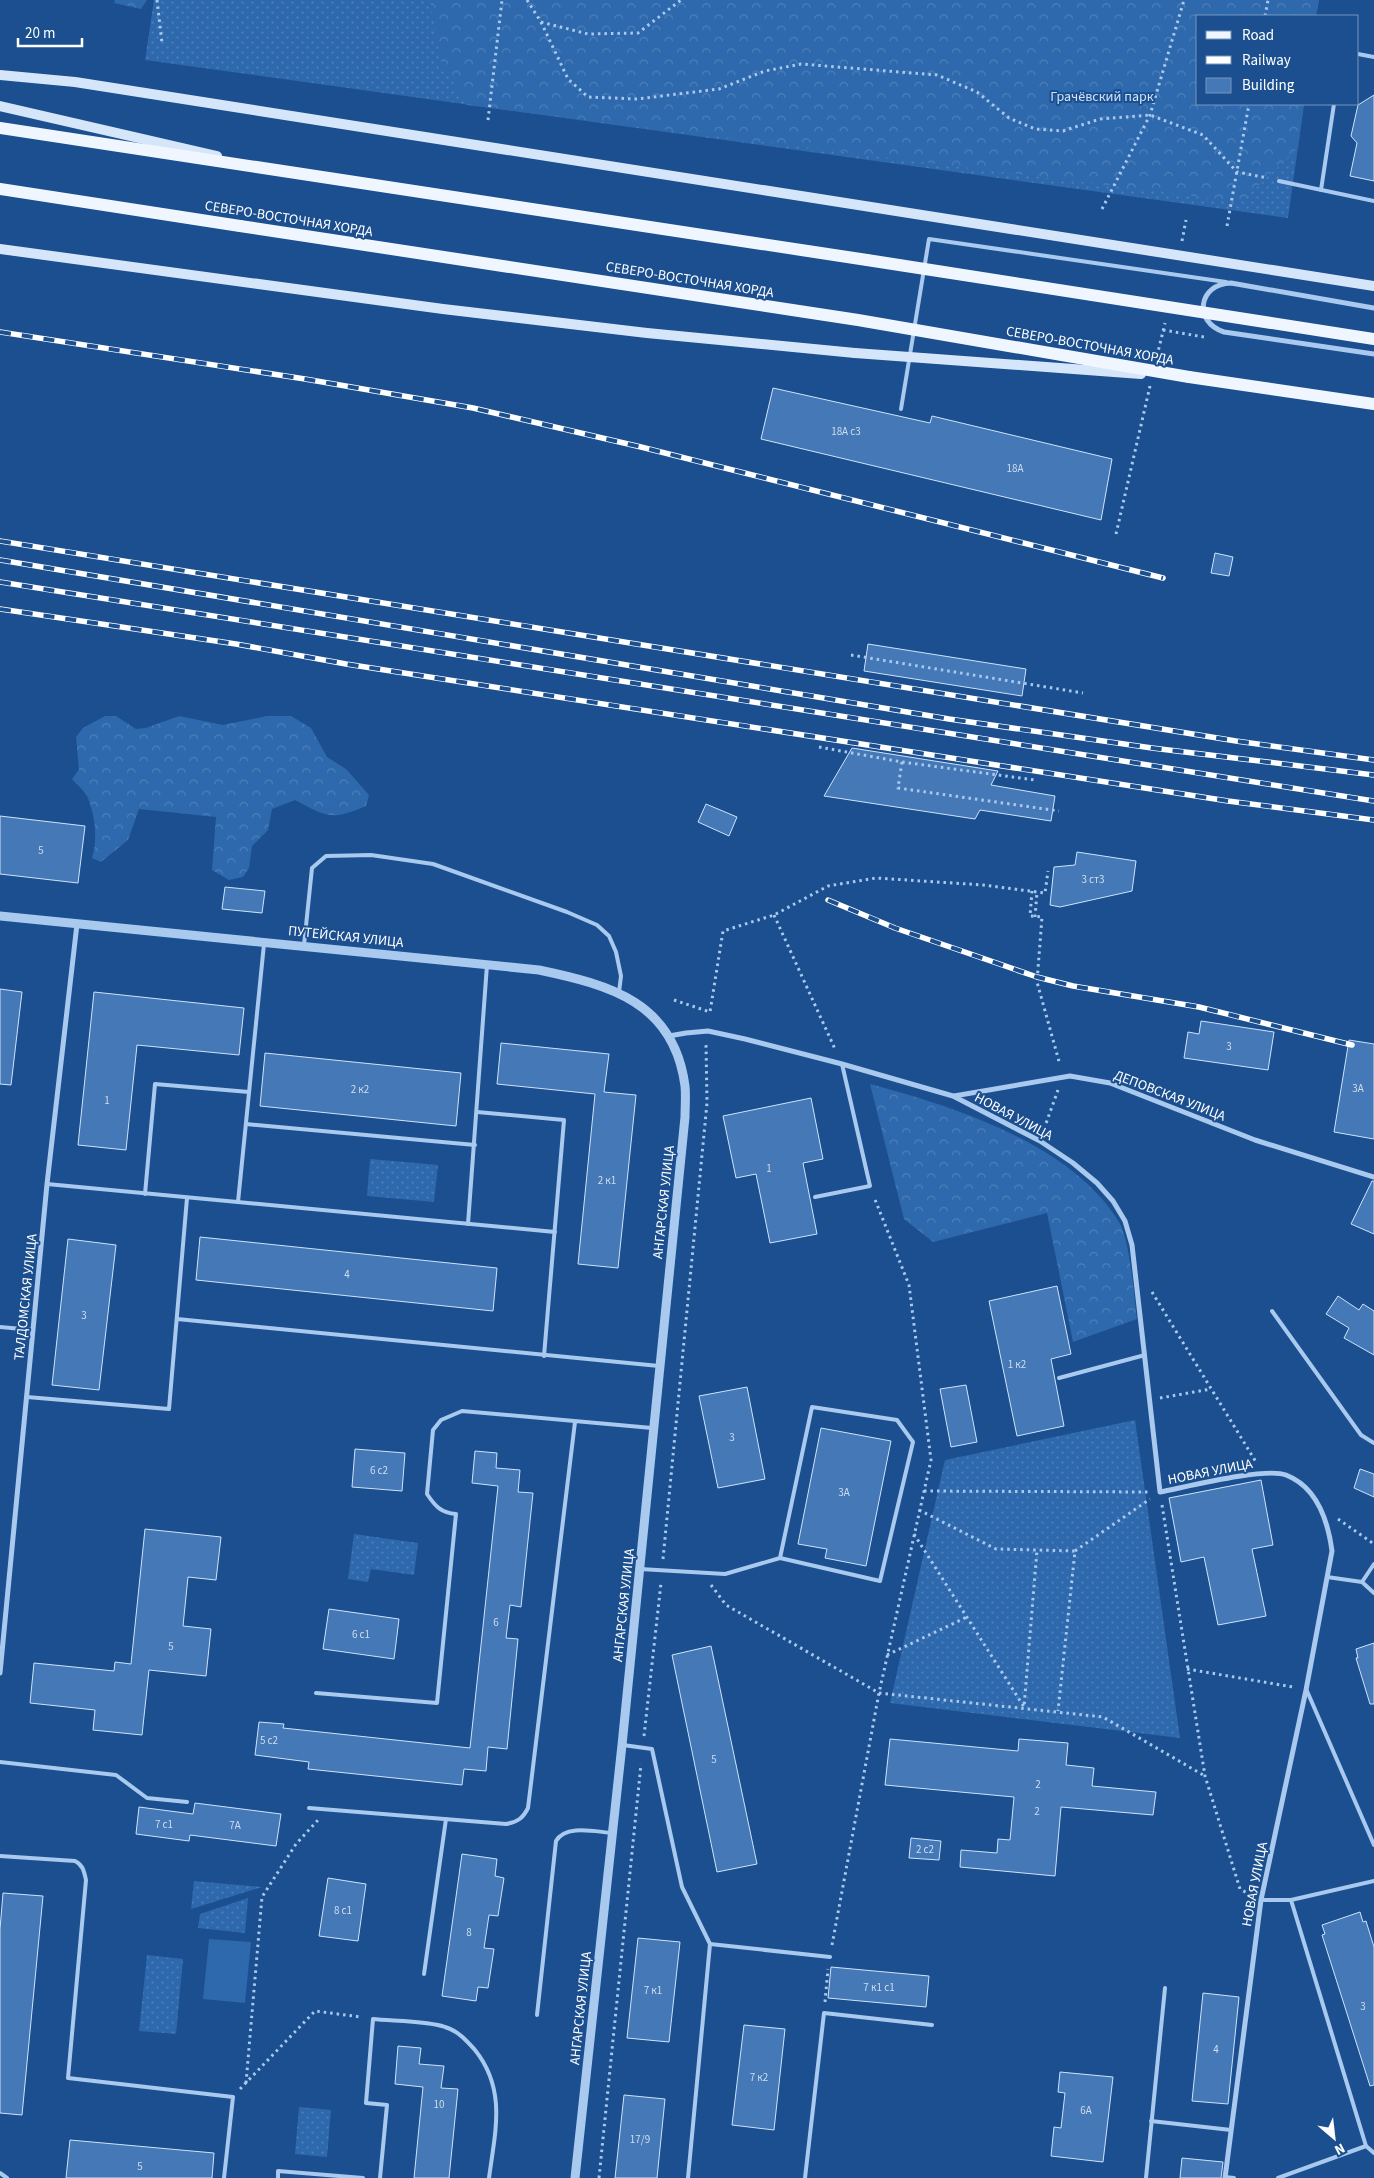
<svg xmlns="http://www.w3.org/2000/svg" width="1374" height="2178" font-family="'Source Sans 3',sans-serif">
<defs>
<pattern id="grass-dots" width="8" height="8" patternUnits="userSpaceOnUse" patternTransform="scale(1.25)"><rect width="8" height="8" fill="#2e69ad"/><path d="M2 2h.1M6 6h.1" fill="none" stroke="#4d80b9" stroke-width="1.8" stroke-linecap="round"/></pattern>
<pattern id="forest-crowns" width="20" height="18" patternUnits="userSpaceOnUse" patternTransform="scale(1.25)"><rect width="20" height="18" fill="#2e69ad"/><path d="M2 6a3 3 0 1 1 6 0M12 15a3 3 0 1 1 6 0" fill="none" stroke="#4d80b9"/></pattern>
</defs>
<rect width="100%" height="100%" fill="#1b4f8f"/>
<!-- grass -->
<g fill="url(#grass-dots)">
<polygon points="154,0 1319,0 1316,16 1198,16 1198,104 1304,104 1288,218 145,60"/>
<polygon points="370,1159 438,1165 434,1202 367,1196"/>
<polygon points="1135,1420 1180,1738 890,1703 945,1460"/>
<polygon points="354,1534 418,1543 414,1575 371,1569 368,1582 348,1579"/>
<polygon points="194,1881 262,1887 191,1909"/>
<polygon points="248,1898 245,1933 198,1928 200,1914"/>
<polygon points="147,1955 183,1959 176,2034 139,2031"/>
<polygon points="299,2107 331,2110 327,2157 295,2154"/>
</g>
<!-- forest -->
<g fill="url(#forest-crowns)">
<polygon points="115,0 147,0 141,9 114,3"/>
<polygon points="430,0 1319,0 1316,16 1198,16 1198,104 1304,104 1298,148 1241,202 467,105 441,62"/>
<path d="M105,716H116L136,729L146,728L179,716L223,725L267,716H291L311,728L327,757L346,769L369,795L366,806C331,821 327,817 295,800L272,809L268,830L252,846L249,868L243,877L229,880L212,870L216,817L139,809L128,840L101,862L92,858C98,840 95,816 88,798C85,791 77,785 72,779L79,770L76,737L83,728Z"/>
<path d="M870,1084C953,1106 1072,1144 1119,1222C1130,1240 1134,1296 1137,1319L1073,1342L1047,1213L933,1242L904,1219Z"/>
</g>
<!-- pitch -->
<polygon fill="#2e69ad" points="209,1939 251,1942 245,2003 203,1999"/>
<!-- building -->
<g fill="#4478b7" stroke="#cfe3fa">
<polygon points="1374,95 1374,181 1350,176 1357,143 1351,136 1358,105"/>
<polygon points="773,388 930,423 932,416 1112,459 1101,520 761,439"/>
<polygon points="1215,553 1233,557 1229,576 1211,573"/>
<polygon points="868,644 1026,669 1022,696 864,671"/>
<polygon points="852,748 998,771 991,785 1055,796 1051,821 980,810 975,819 824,796"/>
<polygon points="706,804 737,817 729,836 698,822"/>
<polygon points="0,816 85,826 78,883 0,874"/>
<polygon points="1077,852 1136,861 1132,891 1060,907 1050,905 1054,867 1075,865"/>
<polygon points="225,887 265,891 262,913 222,909"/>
<polygon points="0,989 22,992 11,1085 0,1084"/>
<polygon points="94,992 244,1008 239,1055 137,1045 126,1150 78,1145"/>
<polygon points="1201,1021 1274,1032 1268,1070 1184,1058 1188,1032 1199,1034"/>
<polygon points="1349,1040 1374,1044 1374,1139 1334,1132"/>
<polygon points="501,1043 609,1054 604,1092 636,1095 618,1268 578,1264 595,1094 497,1084"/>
<polygon points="265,1053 461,1073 456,1126 260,1106"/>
<polygon points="811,1098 823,1159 803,1163 817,1234 770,1243 756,1174 736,1178 723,1116"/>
<polygon points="1372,1181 1374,1181 1374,1234 1351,1224"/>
<polygon points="200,1237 497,1268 493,1311 196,1280"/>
<polygon points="68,1239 116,1245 99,1390 52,1385"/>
<polygon points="1057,1286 1071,1354 1051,1359 1064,1426 1017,1436 989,1301"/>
<polygon points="1338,1296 1359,1310 1363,1304 1374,1311 1374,1355 1344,1338 1349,1328 1326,1314"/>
<polygon points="966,1385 977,1442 951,1447 940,1389"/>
<polygon points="747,1387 765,1479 718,1488 699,1396"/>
<polygon points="821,1428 891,1441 866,1566 825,1558 827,1549 798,1544"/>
<polygon points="355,1449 405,1453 402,1491 352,1487"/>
<polygon points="475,1451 497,1453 496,1468 520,1470 518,1492 533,1493 521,1607 510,1605 506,1638 518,1639 507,1749 488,1747 486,1771 464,1769 462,1785 308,1769 309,1762 255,1755 259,1722 284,1724 283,1728 470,1748 498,1486 472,1483"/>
<polygon points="1360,1469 1374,1474 1374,1497 1354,1488"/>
<polygon points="1261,1480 1273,1545 1252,1549 1266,1616 1218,1625 1204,1557 1181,1562 1169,1498"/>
<polygon points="145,1529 221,1537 216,1580 188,1577 183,1626 211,1629 206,1676 149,1670 142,1735 93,1730 95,1710 30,1703 34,1663 114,1671 115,1662 131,1664"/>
<polygon points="329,1609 399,1619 394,1659 323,1649"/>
<polygon points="1374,1643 1374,1704 1370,1704 1356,1658 1358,1658 1356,1649"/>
<polygon points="711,1646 757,1864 717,1872 672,1655"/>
<polygon points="890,1739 1018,1751 1019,1739 1068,1743 1066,1765 1094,1768 1092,1786 1156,1792 1153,1815 1061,1807 1055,1876 960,1867 961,1850 997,1853 998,1839 1010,1840 1014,1797 885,1785"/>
<polygon points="195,1803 281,1814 276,1846 190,1835 189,1841 136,1834 139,1807 193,1814"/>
<polygon points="911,1838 941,1841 939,1860 909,1858"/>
<polygon points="462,1854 497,1859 495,1876 504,1878 498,1916 489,1915 484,1948 494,1949 488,1988 478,1987 476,2001 442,1996"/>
<polygon points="328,1878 366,1884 358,1941 319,1936"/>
<polygon points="3,1893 43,1896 22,2115 0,2113 0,1929"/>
<polygon points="1360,1912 1363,1922 1366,1921 1374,1947 1374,2085 1370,2086 1322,1935 1325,1934 1322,1925"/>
<polygon points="638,1938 680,1942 669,2042 627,2038"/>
<polygon points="831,1967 929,1976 926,2007 828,1998"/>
<polygon points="1203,1993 1239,1997 1228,2104 1192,2101"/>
<polygon points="744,2025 785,2029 774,2130 732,2125"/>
<polygon points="398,2046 421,2048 419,2064 444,2066 441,2088 458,2089 449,2178 414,2178 423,2087 395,2084"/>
<polygon points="1060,2072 1113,2077 1103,2162 1051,2156 1054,2127 1061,2128 1065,2093 1058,2092"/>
<polygon points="624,2095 665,2099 657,2178 615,2178"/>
<polygon points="70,2140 214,2153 212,2178 66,2178"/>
<polygon points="1182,2158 1223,2162 1221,2178 1180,2178"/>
</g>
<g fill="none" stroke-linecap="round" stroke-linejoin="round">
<!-- path -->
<g stroke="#a9c9ee" stroke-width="3" stroke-dasharray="2.5 4" stroke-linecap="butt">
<polyline points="157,0 162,43"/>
<polyline points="527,0 541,22 588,34 638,33 681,0"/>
<polyline points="1265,16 1268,0"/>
<polyline points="541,22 568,79 588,97 637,99 719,89 765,71 801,64 937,75 977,92 1009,118 1035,129 1063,131 1100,119 1150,115 1203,135 1237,172 1268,178"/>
<polyline points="488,120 502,0"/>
<polyline points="1102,209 1150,115 1184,0"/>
<polyline points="1227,226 1249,104"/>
<polyline points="1182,241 1186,220"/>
<polyline points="1163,330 1204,337"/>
<polyline points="1157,356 1165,323"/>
<polyline points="1116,534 1150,386"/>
<polyline points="851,655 1083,693"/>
<polyline points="819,747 902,762 1035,780"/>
<polyline points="902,762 898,788 1059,811"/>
<polyline points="1032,891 1030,916 1042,917 1037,982 1060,1065"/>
<polyline points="774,915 835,1049"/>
<polyline points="1035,917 1037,892"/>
<polyline points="674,1000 710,1012 723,931 774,915 828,886 876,878 983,885 1045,893 1048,871"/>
<polyline points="1044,1129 1058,1090"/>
<polyline points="1152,1292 1256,1462"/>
<polyline points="1160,1398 1211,1389"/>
<polyline points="924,1491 1148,1492"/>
<polyline points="1162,1505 1205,1776 1240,1889 1249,1894"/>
<polyline points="919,1510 996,1549 1075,1551 1058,1711"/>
<polyline points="1338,1519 1374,1544"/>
<polyline points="914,1534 1024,1707 1037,1550"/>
<polyline points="1075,1551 1150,1499"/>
<polyline points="663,1559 707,1103 706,1044"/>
<polyline points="711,1585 726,1605 879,1693 1103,1717 1205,1776"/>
<polyline points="887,1655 967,1617"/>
<polyline points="1187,1669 1293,1687"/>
<polyline points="644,1736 661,1583"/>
<polyline points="832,1945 879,1693 931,1460 909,1285 874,1197"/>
<polyline points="825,2002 828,1969"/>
<polyline points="246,2083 262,1897 296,1844 318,1820"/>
<polyline points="240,2089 315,2011 361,2017"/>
<polyline points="599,2178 641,1764"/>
</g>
<!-- service -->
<g stroke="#a9c9ee" stroke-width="4">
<polyline points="1358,54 1374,57"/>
<polyline points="1279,181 1374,201"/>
<polyline points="1321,190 1334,104"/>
<polyline points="901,409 929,239 1226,282"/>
<polyline points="304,945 312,868 326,856 371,855 433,864 567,912 597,925 609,936 616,952 621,976 619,992"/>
<polyline points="477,1112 564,1120 544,1356"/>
<polyline points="246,1124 475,1145"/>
<polyline points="47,1184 555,1232"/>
<polyline points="145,1194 155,1084 249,1092"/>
<polyline points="815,1197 870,1186 842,1064"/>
<polyline points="238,1202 264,944"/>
<polyline points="468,1224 487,965"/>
<polyline points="1272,1311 1361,1435 1374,1443"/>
<polyline points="177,1319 659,1366"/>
<polyline points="0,1327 33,1330"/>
<polyline points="1059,1378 1145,1355"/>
<polyline points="27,1397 169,1409 187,1198"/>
<polyline points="640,1569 725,1574 780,1558 880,1581 913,1442 897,1420 812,1407 780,1558"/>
<polyline points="1327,1577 1362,1582 1374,1593"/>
<polyline points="1362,1582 1374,1564"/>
<polyline points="1307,1691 1374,1845"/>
<path d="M316,1693L437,1703L456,1514C441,1513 435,1506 427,1494L433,1430L441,1420L462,1411L652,1428"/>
<polyline points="623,1745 652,1749 682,1887 710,1944 688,2178"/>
<polyline points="0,1762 116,1775 147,1798 187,1802"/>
<path d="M309,1808L506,1824C518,1822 523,1818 528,1808L575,1422"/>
<path d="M0,1856L75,1861C83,1865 84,1871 86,1880L68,2078L233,2097L224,2178"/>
<polyline points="1261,1900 1291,1900"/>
<polyline points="710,1944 830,1957"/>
<polyline points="424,1974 446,1819"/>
<path d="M537,2015L556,1841C566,1824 596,1832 613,1833"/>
<polyline points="1151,2121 1231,2130"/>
<polyline points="1366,2146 1291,1900 1374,1881"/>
<polyline points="0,2173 7,2178"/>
<polyline points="1225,2177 1234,2178"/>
<polyline points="278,2178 278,2171 363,2178"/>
<path d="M380,2178L387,2105L366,2103L373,2019C391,2021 430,2021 445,2027C458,2031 466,2040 475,2050C507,2090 495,2132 489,2178"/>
<polyline points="805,2178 824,2013 932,2025"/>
<polyline points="1146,2178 1165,1988"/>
<polyline points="1278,2178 1366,2146 1374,2153"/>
</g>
<!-- minor -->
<g stroke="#a9c9ee" stroke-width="5">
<path d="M1374,308L1231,283C1198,284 1193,322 1224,332L1374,354"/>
<path d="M669,1036L686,1033L708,1031L745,1039L842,1064L953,1096L1040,1141L1073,1163L1097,1183L1113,1201L1125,1221L1132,1245L1160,1492C1186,1487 1265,1467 1286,1475C1317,1487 1328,1521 1332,1551L1306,1690L1261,1900L1225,2178"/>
<polyline points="954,1096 1070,1076 1110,1083 1255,1140 1374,1177"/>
<polyline points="0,1673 47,1184 77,924"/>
</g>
<!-- tertiary -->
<path stroke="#a9c9ee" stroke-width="9" d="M0,916L539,970C610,985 674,1002 685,1086C686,1096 685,1107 685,1117L622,1745L575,2178"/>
<!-- secondary -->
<g stroke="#d6e6fa" stroke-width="10">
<polyline points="0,106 217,156"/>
<polyline points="0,249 443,309 647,333 855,353"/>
</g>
<!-- primary -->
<g stroke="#f0f6ff" stroke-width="12">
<polyline points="0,128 867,260"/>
<polyline points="0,189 240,226"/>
<polyline points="1189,377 1374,404"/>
</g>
<defs>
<g id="rail">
<polyline points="0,332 305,379 473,408 641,447 1163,578"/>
<polyline points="0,541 1236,741 1374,760"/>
<polyline points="0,560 949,719 1152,748 1374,775"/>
<polyline points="0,582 1374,801"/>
<polyline points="0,609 236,644 346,664 1228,801 1374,820"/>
<polyline points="828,900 895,928 1037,977 1073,986 1199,1007 1352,1045"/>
</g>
</defs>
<!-- rail casing -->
<use href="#rail" stroke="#fff" stroke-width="5.5"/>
<!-- rail -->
<use href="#rail" stroke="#1b4f8f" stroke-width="4" stroke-dasharray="11" stroke-linecap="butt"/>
<!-- secondary-bridge -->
<g stroke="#d6e6fa" stroke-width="10">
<polyline points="0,75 75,82 1374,286"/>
<polyline points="855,353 1141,374"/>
</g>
<!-- primary-bridge -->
<g stroke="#f0f6ff" stroke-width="12">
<polyline points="240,226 858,320 1189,377"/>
<polyline points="867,260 1374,339"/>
</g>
</g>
<g text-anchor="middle" stroke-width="4" stroke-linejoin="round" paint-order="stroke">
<!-- number labels -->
<g font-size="11" fill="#d0dded">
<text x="846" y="435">18А с3</text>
<text x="1015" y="472">18А</text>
<text x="41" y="854">5</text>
<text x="1093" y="883">3 ст3</text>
<text x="1229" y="1050">3</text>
<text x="1358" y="1092">3А</text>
<text x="360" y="1093">2 к2</text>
<text x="107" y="1104">1</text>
<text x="769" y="1172">1</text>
<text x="607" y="1184">2 к1</text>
<text x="347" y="1278">4</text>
<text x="84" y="1319">3</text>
<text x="1017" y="1368">1 к2</text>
<text x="732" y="1441">3</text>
<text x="379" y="1474">6 с2</text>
<text x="844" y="1496">3А</text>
<text x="496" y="1626">6</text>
<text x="361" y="1638">6 с1</text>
<text x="171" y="1650">5</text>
<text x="269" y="1744">5 с2</text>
<text x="714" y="1763">5</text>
<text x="1038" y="1788">2</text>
<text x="1037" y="1815">2</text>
<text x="164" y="1828">7 с1</text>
<text x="235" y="1829">7А</text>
<text x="925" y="1853">2 с2</text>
<text x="343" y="1914">8 с1</text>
<text x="469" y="1936">8</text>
<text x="879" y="1991">7 к1 с1</text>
<text x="653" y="1994">7 к1</text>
<text x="1363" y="2010">3</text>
<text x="1216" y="2053">4</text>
<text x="759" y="2081">7 к2</text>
<text x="439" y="2108">10</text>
<text x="1086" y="2114">6А</text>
<text x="640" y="2143">17/9</text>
<text x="140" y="2170">5</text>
</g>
<!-- park labels -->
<g font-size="14" fill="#cfe3fa" stroke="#1b4f8f">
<text x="1102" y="101">Грачёвский парк</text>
</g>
<!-- street labels -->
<g font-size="14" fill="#fff" stroke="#1b4f8f">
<text transform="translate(289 218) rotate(9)" y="5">СЕВЕРО-ВОСТОЧНАЯ ХОРДА</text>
<text transform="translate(690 279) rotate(9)" y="5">СЕВЕРО-ВОСТОЧНАЯ ХОРДА</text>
<text transform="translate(1090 345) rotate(10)" y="5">СЕВЕРО-ВОСТОЧНАЯ ХОРДА</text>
<text transform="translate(346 936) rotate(6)" y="5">ПУТЕЙСКАЯ УЛИЦА</text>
<text transform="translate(1170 1095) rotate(21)" y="5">ДЕПОВСКАЯ УЛИЦА</text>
<text transform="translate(1014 1116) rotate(28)" y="5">НОВАЯ УЛИЦА</text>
<text transform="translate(663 1202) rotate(-84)" y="5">АНГАРСКАЯ УЛИЦА</text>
<text transform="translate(25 1297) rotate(-84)" y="5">ТАЛДОМСКАЯ УЛИЦА</text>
<text transform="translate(1210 1471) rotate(-11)" y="5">НОВАЯ УЛИЦА</text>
<text transform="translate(623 1605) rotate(-84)" y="5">АНГАРСКАЯ УЛИЦА</text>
<text transform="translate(1254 1884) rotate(-79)" y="5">НОВАЯ УЛИЦА</text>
<text transform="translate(580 2008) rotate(-84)" y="5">АНГАРСКАЯ УЛИЦА</text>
</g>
</g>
<!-- legend -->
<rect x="1196" y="15" width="162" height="90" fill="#1b4f8f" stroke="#7695bc"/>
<rect x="1206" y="31" width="25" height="8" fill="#f0f6ff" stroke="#7695bc"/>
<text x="1242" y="40" font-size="15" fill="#ffffff">Road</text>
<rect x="1206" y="56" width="25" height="8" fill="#ffffff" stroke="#7695bc"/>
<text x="1242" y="65" font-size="15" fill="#ffffff">Railway</text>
<rect x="1206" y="78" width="25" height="15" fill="#4478b7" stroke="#7695bc"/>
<text x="1242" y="90" font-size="15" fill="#ffffff">Building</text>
<!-- north arrow -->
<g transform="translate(1334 2138) rotate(152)" stroke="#1b4f8f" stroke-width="4" paint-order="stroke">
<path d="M0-4L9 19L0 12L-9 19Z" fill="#ffffff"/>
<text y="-8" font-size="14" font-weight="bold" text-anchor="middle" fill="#ffffff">N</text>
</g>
<!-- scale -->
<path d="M18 38v8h64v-8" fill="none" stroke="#ffffff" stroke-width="2.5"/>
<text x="25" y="38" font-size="15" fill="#ffffff" stroke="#1b4f8f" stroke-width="4" paint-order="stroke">20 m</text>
</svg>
